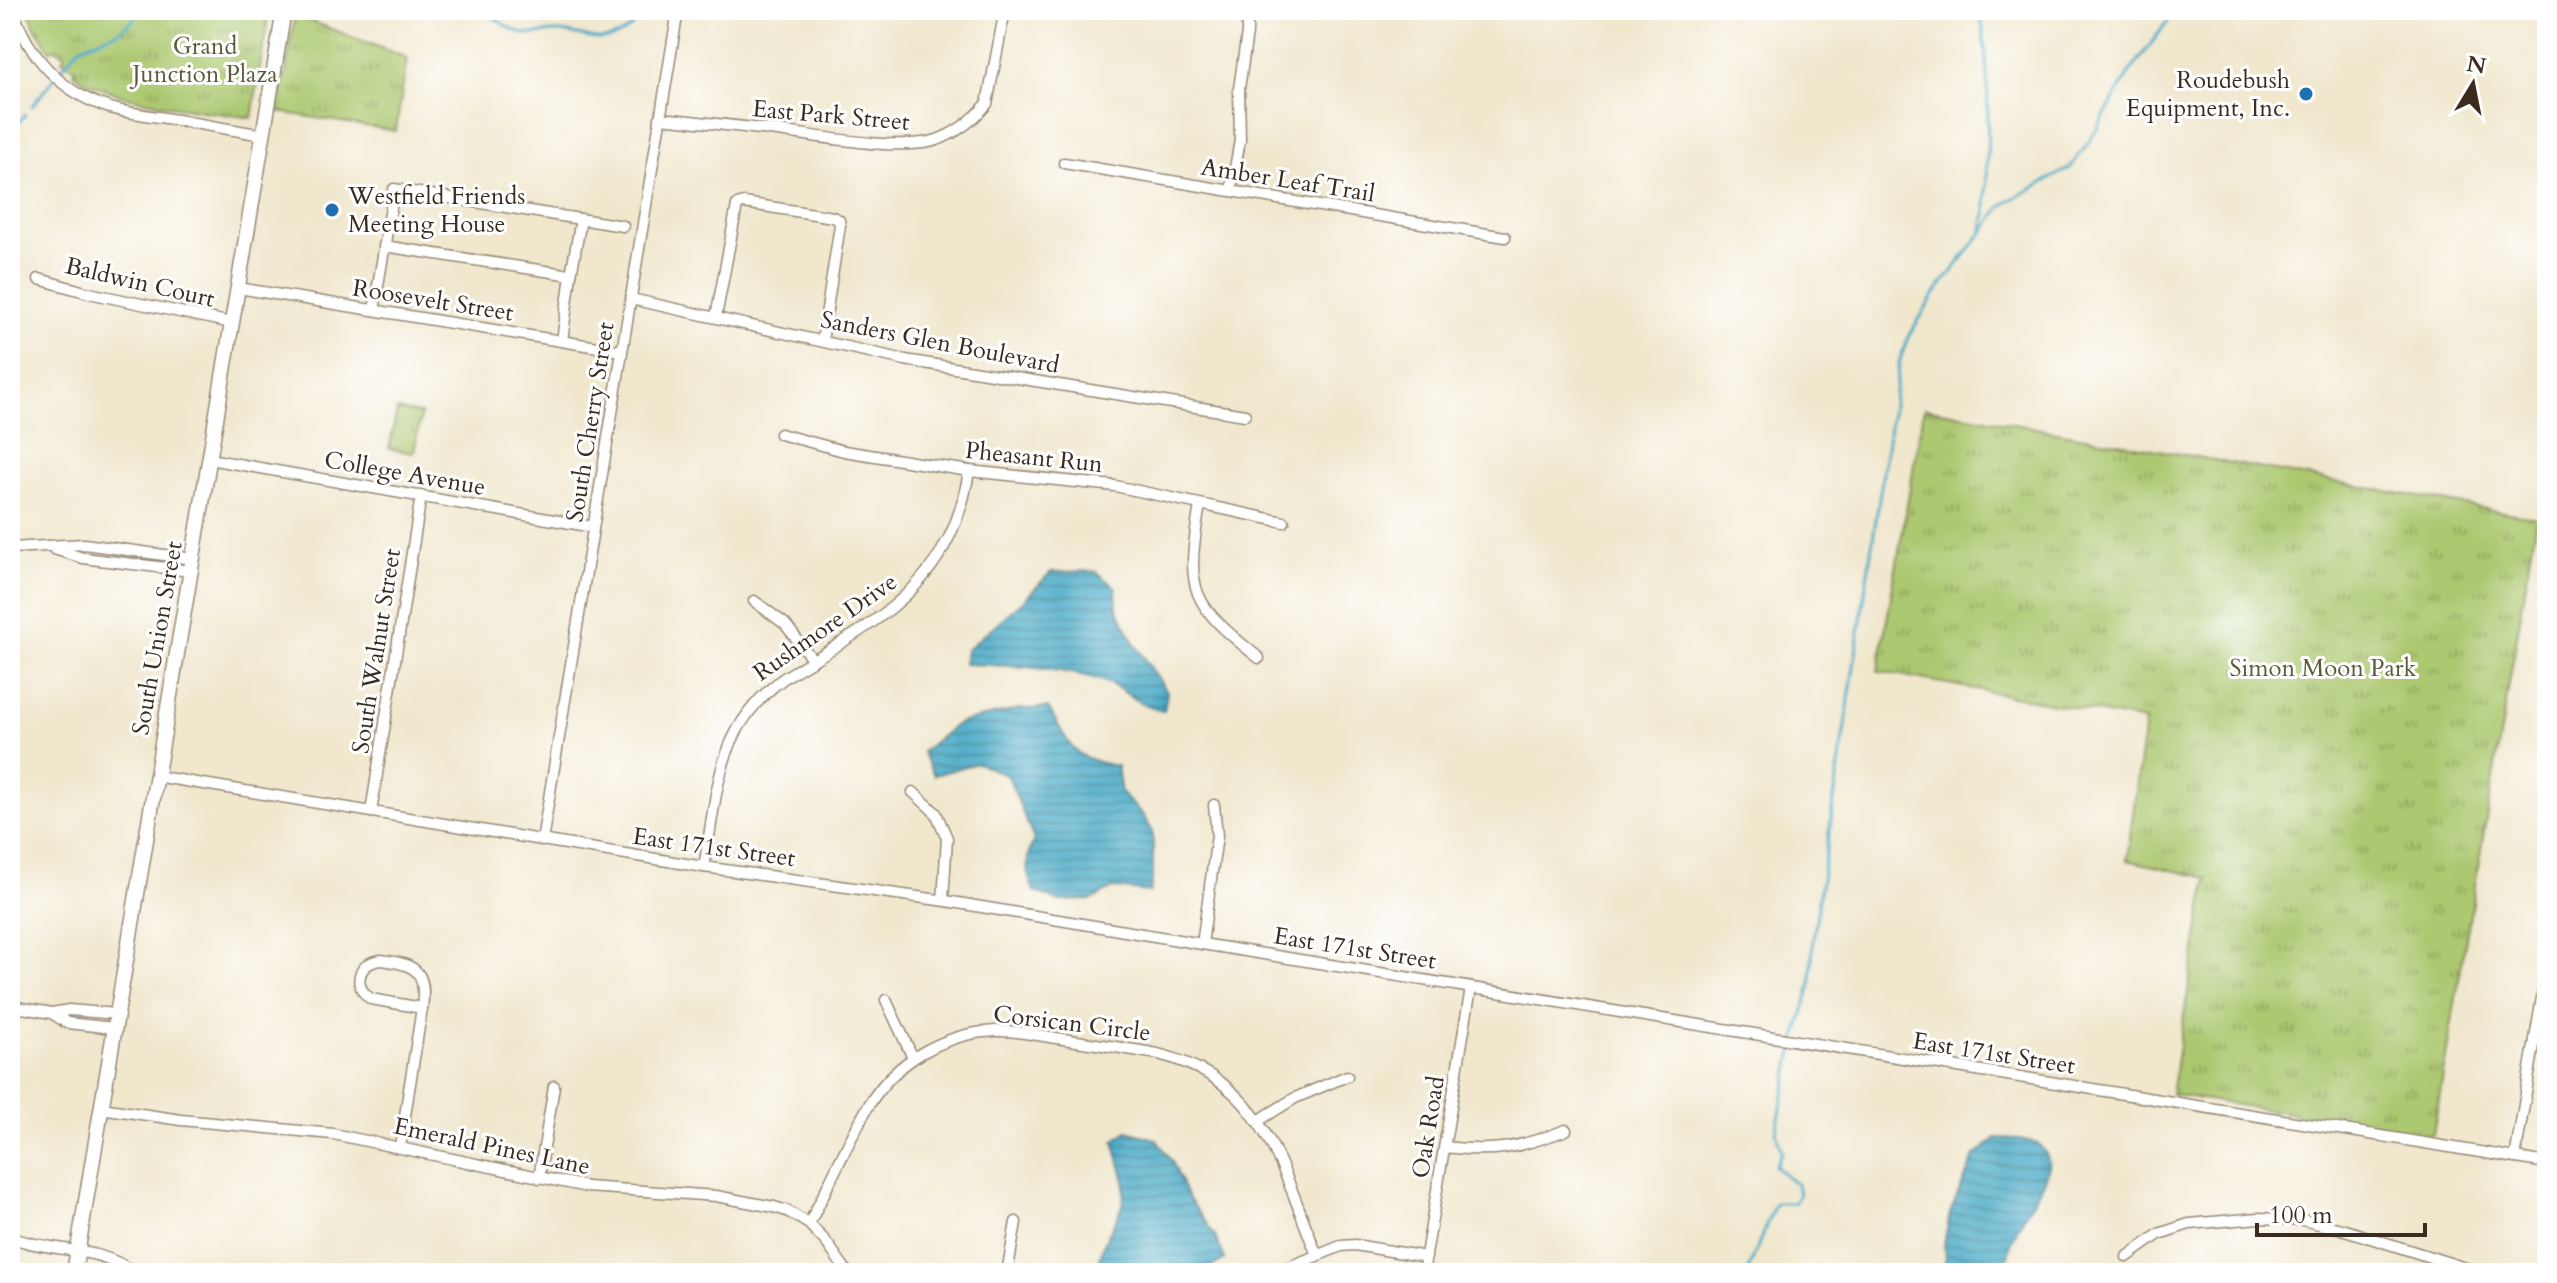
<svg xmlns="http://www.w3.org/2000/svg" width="2557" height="1283" font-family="Cardo,serif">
<defs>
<pattern id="grass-tufts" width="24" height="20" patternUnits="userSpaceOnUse" patternTransform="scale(2)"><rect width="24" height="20" fill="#acc86f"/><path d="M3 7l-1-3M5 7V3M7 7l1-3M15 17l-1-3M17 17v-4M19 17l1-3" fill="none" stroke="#8da35b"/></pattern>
<pattern id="water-rules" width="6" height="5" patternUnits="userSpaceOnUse" patternTransform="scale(2)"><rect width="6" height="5" fill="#46a8c5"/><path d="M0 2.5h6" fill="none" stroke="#3c899f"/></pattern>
</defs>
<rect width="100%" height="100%" fill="#fff"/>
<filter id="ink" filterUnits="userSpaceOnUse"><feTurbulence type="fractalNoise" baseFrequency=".0125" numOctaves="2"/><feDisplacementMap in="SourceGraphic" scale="16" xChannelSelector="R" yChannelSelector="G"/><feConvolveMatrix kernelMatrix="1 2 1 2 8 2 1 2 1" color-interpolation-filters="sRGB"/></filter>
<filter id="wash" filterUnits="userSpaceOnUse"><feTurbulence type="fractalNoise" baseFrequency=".006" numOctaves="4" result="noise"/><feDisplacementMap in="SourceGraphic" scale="32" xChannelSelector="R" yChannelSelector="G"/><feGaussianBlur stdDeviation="1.8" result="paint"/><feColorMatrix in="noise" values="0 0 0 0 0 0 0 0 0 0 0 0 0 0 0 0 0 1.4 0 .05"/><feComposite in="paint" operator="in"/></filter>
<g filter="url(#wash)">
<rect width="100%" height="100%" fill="#f0e7cd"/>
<!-- grass -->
<g fill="url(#grass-tufts)" stroke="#747946" stroke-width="2">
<path d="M28,10H269L252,118C199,109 115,104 73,73L75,69L62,60L65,55L53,48L50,51L35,27Z"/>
<polygon points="295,15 407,58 396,131 279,112"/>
<polygon points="1924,408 2537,518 2433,1134 2421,1135 2171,1094 2207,878 2127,860 2145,721 1878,671"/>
<polygon points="397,410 421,414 414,453 389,449"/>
</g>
<!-- water -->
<g fill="url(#water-rules)" stroke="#406972" stroke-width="2">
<path d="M1095,571L1116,588L1117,608L1133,641L1167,692L1164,711C1144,709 1126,691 1108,683C1070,668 1005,665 964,664L966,650L1025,599L1051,572Z"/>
<path d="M1048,708C1073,746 1066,757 1117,766L1121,793L1143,815L1153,832V874L1150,892L1113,888L1092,900L1058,901L1034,891C1025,873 1025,858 1034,840L1008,776L978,763L934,775L922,752L958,723L1019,709Z"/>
<polygon points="1127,1131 1156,1139 1172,1161 1187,1196 1214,1234 1225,1259 1200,1273 1097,1273 1103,1245 1123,1206 1125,1181 1114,1141"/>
<path d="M1996,1138L2020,1139L2038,1143C2041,1148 2047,1154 2048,1159C2053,1186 2000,1234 2008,1273H1946L1944,1244L1950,1213L1974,1157Z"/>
</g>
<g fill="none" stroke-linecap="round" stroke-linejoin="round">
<!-- stream -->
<g stroke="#46a8c5" stroke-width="3">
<path d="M485,10C496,20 508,28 522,33C535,37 546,31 559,32C578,33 596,43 614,37C636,30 634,15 662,10"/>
<polyline points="32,106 79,47 120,31 145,10"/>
<path d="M10,167C27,152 2,138 25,115"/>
<polyline points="1983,232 2000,208 2011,200 2070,168 2091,139 2128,75 2176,10"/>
<path d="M1747,1273L1775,1203H1794L1799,1195L1797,1185L1775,1166L1782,1152L1776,1133L1793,1051L1811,984L1813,939L1900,359L1908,338L1933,296L1982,233L1986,213C1987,145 1992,77 1980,10"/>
</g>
</g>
</g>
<g filter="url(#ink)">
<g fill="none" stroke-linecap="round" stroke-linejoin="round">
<defs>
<g id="street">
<path d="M13,10C28,56 63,94 110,108C131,114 155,116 177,120C206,125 235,130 263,135"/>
<path d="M660,118C699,122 738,126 777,131C818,136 899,152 937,140C956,133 974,119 987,104L1005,10"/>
<polyline points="1064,163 1505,237"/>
<polyline points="1231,191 1240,140 1239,89 1247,33 1247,10"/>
<polyline points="384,246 571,275 562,341"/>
<polyline points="571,275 581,219"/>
<polyline points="39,279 89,293 232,323"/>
<polyline points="238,288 622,351"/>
<polyline points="631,299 905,360 1245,415"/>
<polyline points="374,310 394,189 623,226"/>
<polyline points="716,317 737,205 744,203 833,217 839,220 840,225 822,341"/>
<polyline points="780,434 844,451 969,471 1115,486 1284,522"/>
<polyline points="209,459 593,527"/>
<path d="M1200,505C1185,592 1190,603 1259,658"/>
<polyline points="10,548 84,544 193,559"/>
<polyline points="54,549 83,558 191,571"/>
<polyline points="754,601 785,624 813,660"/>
<polyline points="155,776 704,867 946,901 1196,943 2547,1163"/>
<polyline points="913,792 936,813 947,838 943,900"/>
<polyline points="371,812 421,496"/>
<polyline points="542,841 678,10"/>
<path d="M704,867C718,790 716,728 784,678C875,621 951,588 969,471"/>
<polyline points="1202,944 1217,836 1214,805"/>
<path d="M381,960C416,964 427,971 422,1008L371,999C352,986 357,963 381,960Z"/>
<polyline points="886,1000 913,1058"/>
<polyline points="10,1006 52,1013 69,1010 117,1014"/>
<polyline points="52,1013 67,1023 114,1028"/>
<polyline points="101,1108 181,1120 333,1134 587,1187 716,1196 774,1207 787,1211 809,1224 826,1242 848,1273"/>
<polyline points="1258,1121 1295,1098 1347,1076"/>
<polyline points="400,1147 422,1008"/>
<path d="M1445,1147C1496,1153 1518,1148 1566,1130"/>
<polyline points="2515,1158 2547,968"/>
<polyline points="539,1178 554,1086"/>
<path d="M809,1224C829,1185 847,1143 869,1105C895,1061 945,1033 996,1031C1016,1030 1036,1035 1056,1038C1090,1043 1124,1048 1158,1054C1265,1080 1280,1166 1317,1255"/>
<path d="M10,1237C50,1253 100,1245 134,1273"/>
<polyline points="2127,1257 2159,1234 2189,1224 2259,1218 2302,1220 2342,1229 2481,1273"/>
<polyline points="1007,1273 1016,1222"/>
<polyline points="1274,1273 1341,1246 1355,1245 1426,1257"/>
<polyline points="1423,1273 1471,988"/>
</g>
<polyline id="secondary" points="74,1273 284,10"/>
</defs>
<!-- street casing -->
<use href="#street" stroke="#968876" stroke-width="13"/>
<!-- secondary casing -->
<use href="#secondary" stroke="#968876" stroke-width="17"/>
<!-- street -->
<use href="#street" stroke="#fff" stroke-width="10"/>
<!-- secondary -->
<use href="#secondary" stroke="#fff" stroke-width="14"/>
</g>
</g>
<!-- markers -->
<g fill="#1f6fb2" stroke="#fff" stroke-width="3">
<circle cx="2306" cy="94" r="8"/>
<circle cx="332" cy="210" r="8"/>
</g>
<g text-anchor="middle" stroke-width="6" stroke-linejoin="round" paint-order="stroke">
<!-- park labels -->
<g font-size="24" fill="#5d5936" stroke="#fff">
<text x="205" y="54">Grand<tspan x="205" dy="28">Junction Plaza</tspan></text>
<text x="2323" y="676">Simon Moon Park</text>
</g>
<!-- poi labels -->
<g font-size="24" fill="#3b2a1e" stroke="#fff" text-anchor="end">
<text x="2290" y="88">Roudebush<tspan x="2290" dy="28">Equipment, Inc.</tspan></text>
<text x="348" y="204" text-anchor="start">Westfield Friends<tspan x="348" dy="28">Meeting House</tspan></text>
</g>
<!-- street labels -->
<g font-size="24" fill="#3b2a1e" stroke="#fff">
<text transform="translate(831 115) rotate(5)" y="8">East Park Street</text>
<text transform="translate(1288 180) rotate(9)" y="8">Amber Leaf Trail</text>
<text transform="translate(140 282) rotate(13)" y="8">Baldwin Court</text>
<text transform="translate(433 300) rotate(9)" y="8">Roosevelt Street</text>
<text transform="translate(940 342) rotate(11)" y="8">Sanders Glen Boulevard</text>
<text transform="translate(590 422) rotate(-81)" y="8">South Cherry Street</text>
<text transform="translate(1034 457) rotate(6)" y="8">Pheasant Run</text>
<text transform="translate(405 473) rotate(10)" y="8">College Avenue</text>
<text transform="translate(825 627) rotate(-35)" y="8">Rushmore Drive</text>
<text transform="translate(157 638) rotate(-80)" y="8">South Union Street</text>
<text transform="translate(376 651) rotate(-81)" y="8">South Walnut Street</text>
<text transform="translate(714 847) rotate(8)" y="8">East 171st Street</text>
<text transform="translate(1355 948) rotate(9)" y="8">East 171st Street</text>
<text transform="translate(1072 1023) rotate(7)" y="8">Corsican Circle</text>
<text transform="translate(1994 1053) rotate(9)" y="8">East 171st Street</text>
<text transform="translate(1428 1127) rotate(-81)" y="8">Oak Road</text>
<text transform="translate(492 1146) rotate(12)" y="8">Emerald Pines Lane</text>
</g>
</g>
<!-- margin -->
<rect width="2557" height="1283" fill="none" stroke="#fff" stroke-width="40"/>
<!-- north arrow -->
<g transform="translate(2473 84) rotate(10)" stroke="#ffffff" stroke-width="6" paint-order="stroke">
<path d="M0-6L14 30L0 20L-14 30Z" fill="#3b2a1e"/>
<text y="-12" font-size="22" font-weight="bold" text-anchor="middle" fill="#3b2a1e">N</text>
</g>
<!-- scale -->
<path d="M2257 1223v12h168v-12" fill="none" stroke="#3b2a1e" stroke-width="4"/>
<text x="2269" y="1223" font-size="24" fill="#3b2a1e" stroke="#ffffff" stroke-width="6" paint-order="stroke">100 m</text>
</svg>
